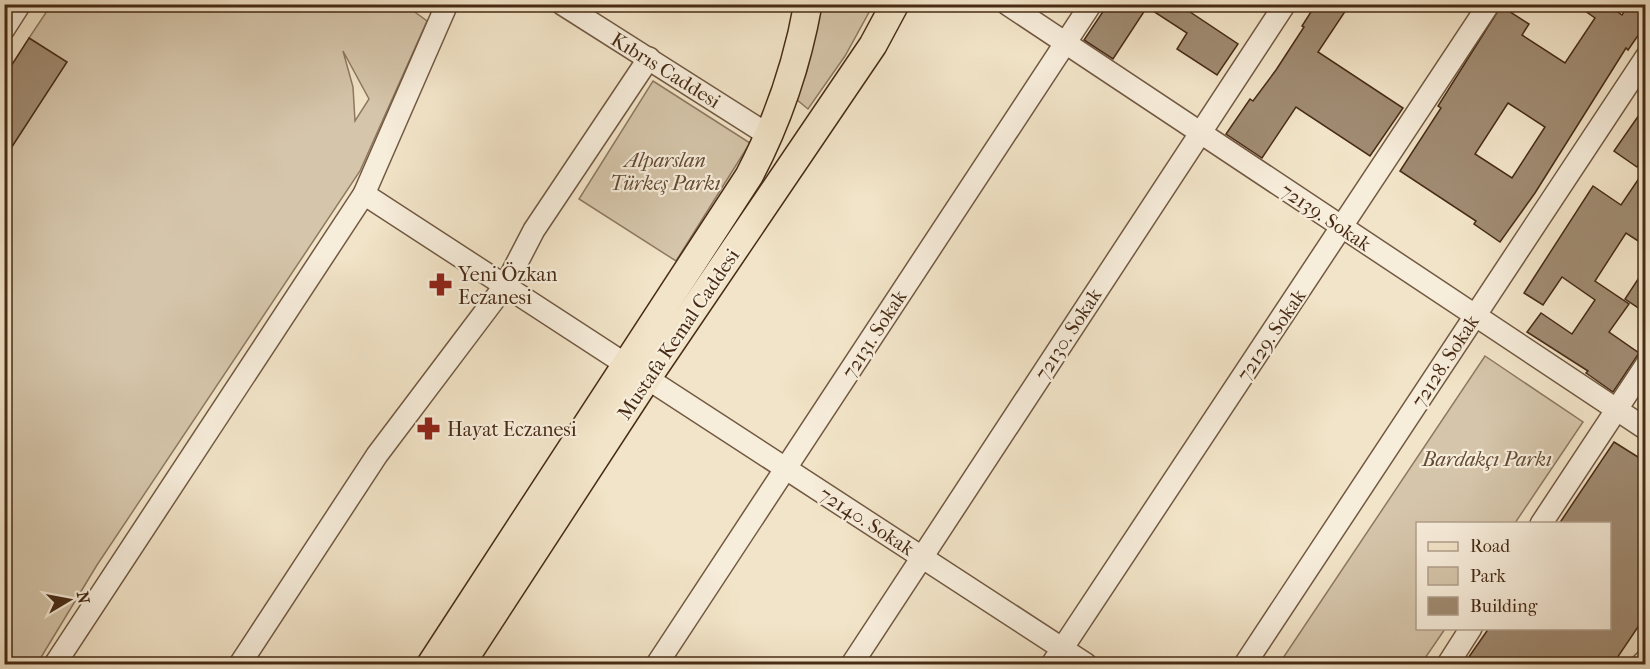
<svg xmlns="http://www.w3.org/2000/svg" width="1650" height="669" font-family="'IM FELL French Canon',serif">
<rect width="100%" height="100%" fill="#f2e4c8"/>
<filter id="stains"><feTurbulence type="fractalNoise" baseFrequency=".00333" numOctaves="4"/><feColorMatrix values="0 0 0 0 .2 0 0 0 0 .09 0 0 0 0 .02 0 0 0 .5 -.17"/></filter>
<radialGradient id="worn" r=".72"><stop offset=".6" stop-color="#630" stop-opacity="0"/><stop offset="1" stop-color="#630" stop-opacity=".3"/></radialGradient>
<!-- green -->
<g fill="#d5c5aa" stroke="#8e7860" stroke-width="1.5" fill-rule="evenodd">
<path d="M404,4L427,21L360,171L97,565L37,664H5L4,159L66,62L29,38L51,5ZM343,51L369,99L355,121L353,87Z"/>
<polygon points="822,5 873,5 845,56 808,109 796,99 807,71"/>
<polygon points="653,81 750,143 676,261 579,199"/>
<polygon points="1485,356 1583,422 1515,523 1418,524 1418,628 1445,629 1421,664 1279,664"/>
</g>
<!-- building -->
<g fill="#a08b72" stroke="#472b15" stroke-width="1.5" fill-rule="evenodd">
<polygon points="1108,4 1178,4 1238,44 1217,75 1177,49 1187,33 1147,7 1113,59 1084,40"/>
<polygon points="1316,4 1350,4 1318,52 1403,108 1370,156 1296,107 1262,158 1226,134 1250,99 1253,101 1276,70 1304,27 1302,26"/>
<path d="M1575,4H1606L1622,15L1629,4H1646V24L1628,50L1626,48L1535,193L1500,242L1474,224L1476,221L1400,171L1441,108L1438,106L1501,6L1529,24L1522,35L1565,63L1595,18ZM1508,103L1545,127L1512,178L1475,154Z"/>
<polygon points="29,38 67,62 4,159 4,77"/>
<polygon points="1646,105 1646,155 1637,167 1614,151"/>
<polygon points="1646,168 1646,246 1626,233 1595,281 1629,304 1609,332 1639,353 1613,392 1586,373 1588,371 1527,332 1541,313 1572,334 1595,300 1562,277 1543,305 1524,293 1593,186 1621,205"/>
<polygon points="1646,267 1646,313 1625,299"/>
<polygon points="1614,442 1646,462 1646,615 1613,664 1464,664 1489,628 1610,628 1610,524 1559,524"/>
</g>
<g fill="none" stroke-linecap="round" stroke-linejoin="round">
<defs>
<g id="minor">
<polyline points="562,4 770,136"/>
<polyline points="1007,4 1646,429"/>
<polyline points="4,29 20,4"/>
<polyline points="364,194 1086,664"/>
<polyline points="1541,524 1646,365"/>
<polyline points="55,664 364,194 447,4"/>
<polyline points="240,664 377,455 506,284 534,230 649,58"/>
<polyline points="657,664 1091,4"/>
<polyline points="852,664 1285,4"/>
<polyline points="1052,664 1489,4"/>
<polyline points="1245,664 1646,57"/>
<polyline points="1448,664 1471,628"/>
<polyline points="1642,664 1646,660"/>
</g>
<g id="major">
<path d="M431,664L749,176C778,121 797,65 808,4"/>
<polyline points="461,664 648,377 873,45 895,4"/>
</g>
</defs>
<!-- minor casing -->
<use href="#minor" stroke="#725942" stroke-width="24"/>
<!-- major casing -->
<use href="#major" stroke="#472b15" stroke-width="30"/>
<!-- minor -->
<use href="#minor" stroke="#f7eddb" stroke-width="21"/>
<!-- major -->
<use href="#major" stroke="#f2e4c8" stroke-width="27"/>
</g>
<!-- icons -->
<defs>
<symbol id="pharmacy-bare" viewBox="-9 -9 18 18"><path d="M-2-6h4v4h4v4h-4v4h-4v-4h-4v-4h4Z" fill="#8f2418" stroke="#f7eddb" stroke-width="2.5" paint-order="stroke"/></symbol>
</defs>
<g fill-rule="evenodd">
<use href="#pharmacy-bare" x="424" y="268" width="33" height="33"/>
<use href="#pharmacy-bare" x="412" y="412" width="33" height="33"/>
</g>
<g text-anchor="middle" stroke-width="4.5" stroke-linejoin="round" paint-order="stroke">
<!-- street labels -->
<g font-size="20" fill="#472b15" stroke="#f7eddb">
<text transform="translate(666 70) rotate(32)" y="7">Kıbrıs Caddesi</text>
<text transform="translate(1326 217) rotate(34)" y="7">72139. Sokak</text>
<text transform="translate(678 334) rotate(-56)" y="7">Mustafa Kemal Caddesi</text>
<text transform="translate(874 334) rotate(-57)" y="7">72131. Sokak</text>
<text transform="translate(1068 334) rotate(-57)" y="7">72130. Sokak</text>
<text transform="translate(1271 335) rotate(-56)" y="7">72129. Sokak</text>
<text transform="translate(1445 361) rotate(-57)" y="7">72128. Sokak</text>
<text transform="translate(867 521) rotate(33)" y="7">72140. Sokak</text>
</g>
<!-- park labels -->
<g font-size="20" font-style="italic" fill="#634a33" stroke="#f7eddb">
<text x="665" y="167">Alparslan<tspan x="665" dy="23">Türkeş Parkı</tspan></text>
<text x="1487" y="466">Bardakçı Parkı</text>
</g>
<!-- poi labels -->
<g font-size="20" fill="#472b15" stroke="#f7eddb" text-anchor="start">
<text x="458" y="281">Yeni Özkan<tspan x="458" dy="23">Eczanesi</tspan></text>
<text x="447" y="436">Hayat Eczanesi</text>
</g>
</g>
<!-- margin -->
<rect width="1650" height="669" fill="none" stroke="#f2e4c8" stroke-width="24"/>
<rect x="6" y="6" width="1638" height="657" fill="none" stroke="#472b15" stroke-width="3"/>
<rect x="12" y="12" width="1626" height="645" fill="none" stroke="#472b15" stroke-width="1.5"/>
<!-- legend -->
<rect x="1416" y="522" width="195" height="108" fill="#f7eddb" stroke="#b19f8c" stroke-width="1.5"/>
<rect x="1428" y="542" width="30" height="9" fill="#f2e4c8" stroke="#b19f8c" stroke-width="1.5"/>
<text x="1470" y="552" font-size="18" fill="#472b15">Road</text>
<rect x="1428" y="567" width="30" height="18" fill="#d5c5aa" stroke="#b19f8c" stroke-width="1.5"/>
<text x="1470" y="582" font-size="18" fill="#472b15">Park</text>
<rect x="1428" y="597" width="30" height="18" fill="#a08b72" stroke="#b19f8c" stroke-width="1.5"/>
<text x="1470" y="612" font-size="18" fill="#472b15">Building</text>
<!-- north arrow -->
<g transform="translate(69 600) rotate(80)" stroke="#f7eddb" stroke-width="4.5" paint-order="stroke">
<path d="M0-4.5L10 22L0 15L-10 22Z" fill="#472b15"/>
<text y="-9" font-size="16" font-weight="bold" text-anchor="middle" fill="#472b15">N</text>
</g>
<rect width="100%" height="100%" filter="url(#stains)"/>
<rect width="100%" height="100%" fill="url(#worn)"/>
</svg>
